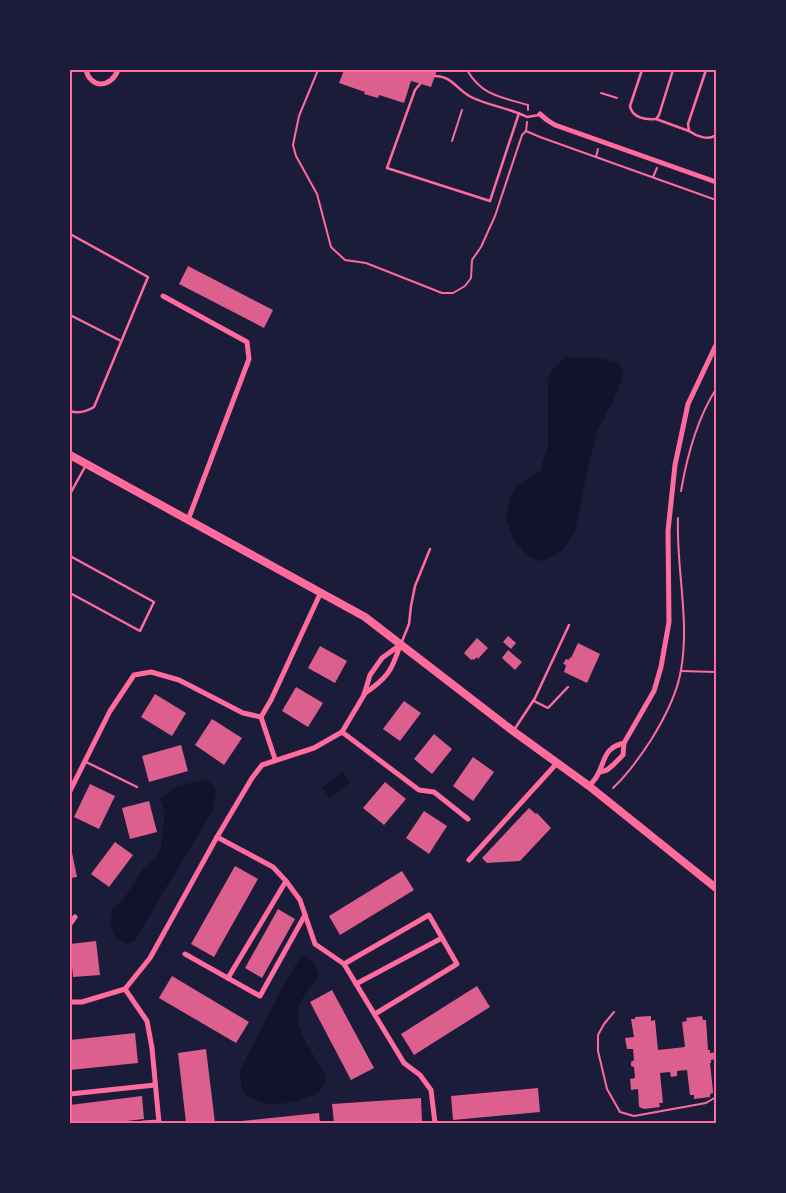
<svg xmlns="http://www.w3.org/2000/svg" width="786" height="1193" font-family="Rubik,sans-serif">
<rect width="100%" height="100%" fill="#1b1b3a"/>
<!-- water -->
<g fill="#12122b">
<polygon points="566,357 599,358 617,362 624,372 618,391 598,430 589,463 575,533 562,550 549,559 538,561 524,553 513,538 506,519 509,500 515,487 540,471 548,445 548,381 552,370"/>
<polygon points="342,771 350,782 330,798 322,788"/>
<polygon points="204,779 213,784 216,793 212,812 178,869 163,892 135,941 126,944 115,938 110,923 113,909 123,900 143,869 155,858 161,848 165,814 160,798 176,787"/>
<path d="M305,956L314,963L319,977C278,1019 305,1035 326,1077C325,1080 324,1085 322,1088C318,1094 312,1096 305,1098C282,1106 262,1108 242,1091L240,1070L287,979L300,958Z"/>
</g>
<!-- building -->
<g fill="#dd5f8e">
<polygon points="344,70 437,70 431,87 411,81 404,103 379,95 378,98 364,94 365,92 339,83"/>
<polygon points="188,266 273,310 264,328 179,284"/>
<polygon points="508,636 516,643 511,649 503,642"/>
<polygon points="477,638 488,648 478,659 477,657 474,660 473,659 471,660 464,653"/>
<polygon points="578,643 600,654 587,683 564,672 566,665 563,664 566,659 569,660 570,657 571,658"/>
<polygon points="320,646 347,661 335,683 308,668"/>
<polygon points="508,650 522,662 515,670 502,658"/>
<polygon points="296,687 323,703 308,727 282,711"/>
<polygon points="155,694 186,713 172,736 141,717"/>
<polygon points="404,701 421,713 400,741 383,729"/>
<polygon points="212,719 242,738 224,765 195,745"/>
<polygon points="434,734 452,749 432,774 414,759"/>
<polygon points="181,745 188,771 149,782 142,756"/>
<polygon points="473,757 494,772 473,801 453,786"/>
<polygon points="385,782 406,799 384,825 363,808"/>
<polygon points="90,784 115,796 99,829 74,817"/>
<polygon points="149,801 157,832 130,839 122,808"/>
<polygon points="529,808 536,814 537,813 551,828 520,861 487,863 482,858"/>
<polygon points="424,811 447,826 429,854 406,838"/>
<polygon points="115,842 133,855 109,887 91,874"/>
<polygon points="70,843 77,877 70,878"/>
<polygon points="235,866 258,879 214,957 191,944"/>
<polygon points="402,871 414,890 340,935 329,916"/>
<polygon points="278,909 295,919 262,978 245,968"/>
<polygon points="96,941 100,975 73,977 70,944"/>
<polygon points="172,976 249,1022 236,1043 159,998"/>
<polygon points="477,986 490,1007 414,1055 401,1034"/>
<polygon points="332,990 374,1068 351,1080 310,1002"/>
<polygon points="651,1016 651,1021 655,1020 658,1050 685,1047 682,1022 687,1021 686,1018 702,1016 703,1020 706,1020 708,1050 710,1050 710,1053 716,1052 716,1059 711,1060 711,1063 710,1063 713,1091 713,1093 710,1094 710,1097 694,1099 694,1095 690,1095 687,1070 677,1071 677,1076 671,1077 670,1072 660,1073 663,1103 659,1103 660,1107 644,1109 639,1107 638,1089 631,1090 630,1079 635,1078 634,1067 631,1066 631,1062 634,1060 633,1049 627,1049 625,1038 634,1037 631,1019 635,1019 635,1017"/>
<polygon points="135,1033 138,1063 70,1070 70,1040"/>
<polygon points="206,1049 215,1123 186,1123 178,1053"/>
<polygon points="538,1088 540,1112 453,1120 451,1096"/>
<polygon points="142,1096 144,1119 109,1123 70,1123 70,1105"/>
<polygon points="421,1098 422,1123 334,1123 332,1104"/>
<polygon points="319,1113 320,1123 233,1123 233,1122"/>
</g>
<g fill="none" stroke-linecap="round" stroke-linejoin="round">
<!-- path -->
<g stroke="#ff6b9d" stroke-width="2">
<polyline points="318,70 299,116 293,145 296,156 317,194 331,247 345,260 366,263 442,293 453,293 465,286 471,278 472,260 481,247 495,216 522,135 526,131"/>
<path d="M467,70C482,96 501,97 528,105V110"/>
<polyline points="601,93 617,98"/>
<polyline points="527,122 526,131 540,137 716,200"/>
<polyline points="452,141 462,110"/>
<polyline points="596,157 598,149"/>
<polyline points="653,177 657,168"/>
<path d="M681,491C687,456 697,419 716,389"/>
<polyline points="681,671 716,672"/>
<path d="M613,788C628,774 640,757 651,740C664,719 677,695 681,670C690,620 676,568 678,518"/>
<polyline points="614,1012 604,1024 598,1035 598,1051 607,1089 620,1112 634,1116 706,1103 716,1097"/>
</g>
<!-- service -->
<g stroke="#ff6b9d" stroke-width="2.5">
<path d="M642,70L630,106C632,118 646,120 656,119L659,115L673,70"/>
<path d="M706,70L688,124L689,131C696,136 709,141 716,135"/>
<path d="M435,76C452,76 457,90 471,97C489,106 510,108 527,117L539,115"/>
<polyline points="420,84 415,90 387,168 490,201 519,113"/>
<polyline points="656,119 689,131"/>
<path d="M70,234L148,277L94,407C86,412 79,414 70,411"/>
<polyline points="70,315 121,341"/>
<polyline points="70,494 86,465"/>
<polyline points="70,556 154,602 140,631 70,593"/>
<polyline points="401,644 409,624 411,606 415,586 430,549"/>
<polyline points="534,701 548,708 568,687"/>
<polyline points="514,730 535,698 569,625"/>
<polyline points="86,762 137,787"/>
</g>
<!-- minor -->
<g stroke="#ff6b9d" stroke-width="5">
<path d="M86,70C91,89 111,88 118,70"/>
<polyline points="540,114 547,120 555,125 716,182"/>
<polyline points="163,296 247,342 249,359 188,520"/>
<path d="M364,694C387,678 392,671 400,645"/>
<polyline points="261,717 275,759"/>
<polyline points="342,732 419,790 434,792 468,819"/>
<polyline points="600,772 607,770 613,765 623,755 624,743 654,691 661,667 669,622 668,531 675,465 688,404 716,345"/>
<path d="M589,786C593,782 597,777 599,772C606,757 605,748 624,743"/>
<polyline points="70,791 110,711 134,675 151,672 179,680 243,713 261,717 271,700 321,592"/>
<polyline points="217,837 273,867 286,881 300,900 315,944 344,964 404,1063 420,1075 431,1090 435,1123"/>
<polyline points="469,860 558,762"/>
<polyline points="70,924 75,917"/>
<polyline points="185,954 260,996 305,915"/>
<polyline points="344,964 429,915 457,964 375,1014"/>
<polyline points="228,978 286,881"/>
<polyline points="356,984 442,938"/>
<polyline points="125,989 147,1021 152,1048 159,1123"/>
<polyline points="70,1002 82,1002 125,989 150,958 217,837 252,778 262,765 314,748 342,732 364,695 370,675 382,658 400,645"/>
<polyline points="70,1094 155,1085"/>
<polyline points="143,1123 159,1122"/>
</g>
<!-- primary -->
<polyline stroke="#ff6b9d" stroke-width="8" points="70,455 365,617 513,731 589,786 716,888"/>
</g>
<!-- border -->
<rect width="786" height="1193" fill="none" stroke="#1b1b3a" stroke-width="142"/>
<rect x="71" y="71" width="644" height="1051" fill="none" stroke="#ff6b9d" stroke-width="2"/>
</svg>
